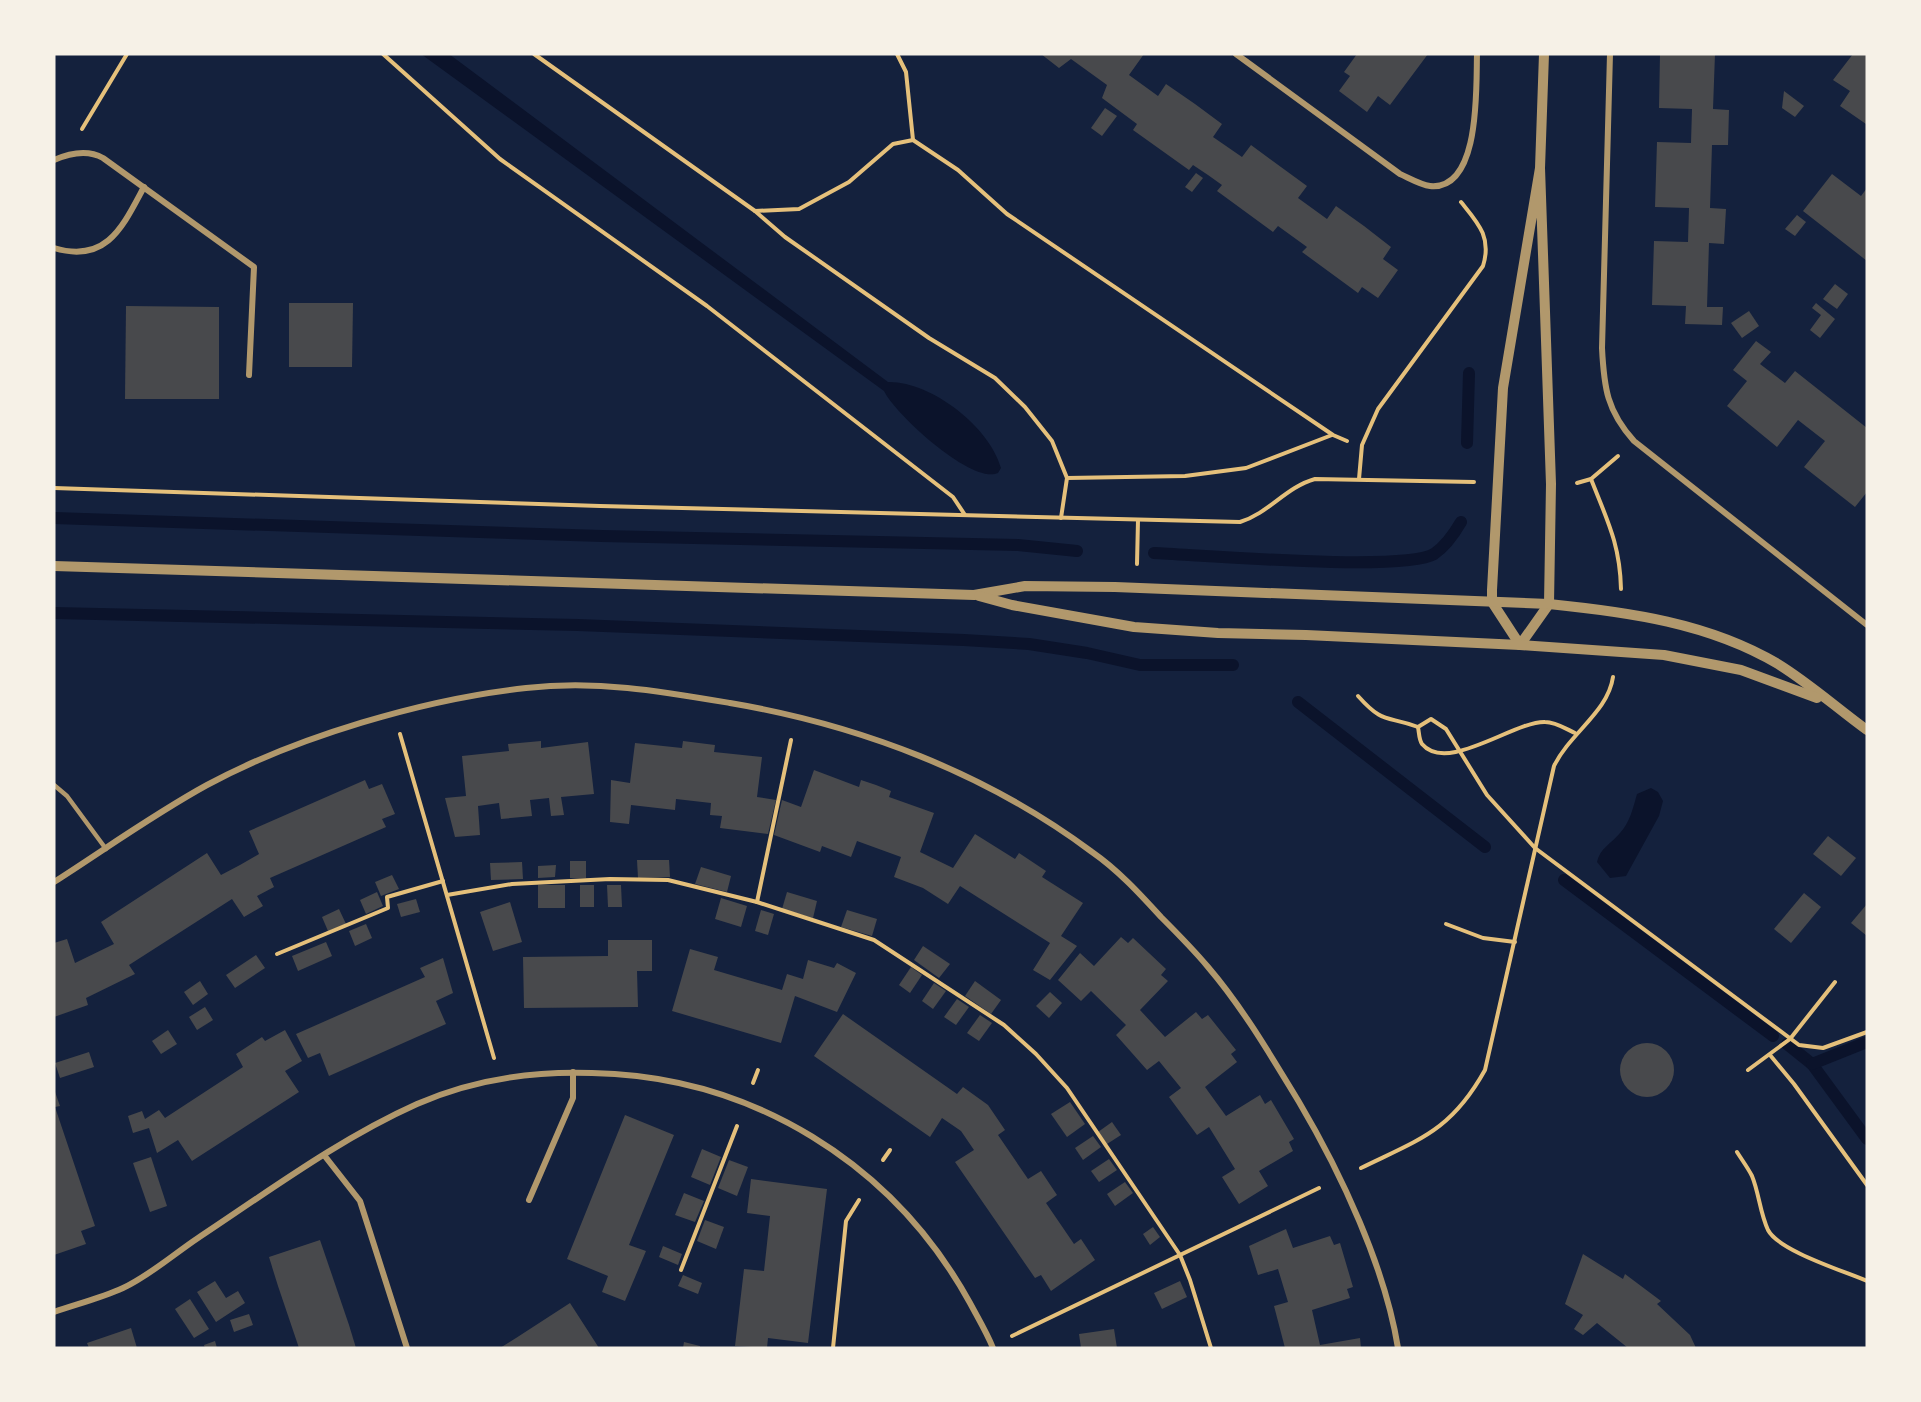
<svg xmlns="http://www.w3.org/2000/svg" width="1921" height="1402" font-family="Figtree,sans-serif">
<rect width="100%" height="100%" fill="#14213d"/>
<!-- water -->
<g fill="#0b132b">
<path d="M421,54H449L888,382C931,381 990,427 1001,468L998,473C972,485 895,414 884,391Z"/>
<path d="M1651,788L1658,792L1663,801L1659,816L1626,876L1610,878L1597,862C1600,848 1611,844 1620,833C1630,822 1633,808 1637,794Z"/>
</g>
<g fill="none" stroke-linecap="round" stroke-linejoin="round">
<!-- stream -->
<g stroke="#0b132b" stroke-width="12">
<polyline points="1467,443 1469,373"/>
<polyline points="54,518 602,536 1018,545 1077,551"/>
<path d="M1154,553C1201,555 1404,572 1434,554C1446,546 1454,534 1461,522"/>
<polyline points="54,613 578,625 964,640 1029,644 1087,653 1140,665 1233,665"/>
<polyline points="1298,702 1485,847"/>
<polyline points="1564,880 1773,1036"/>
<polyline points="1787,1044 1812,1064 1867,1139"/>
<polyline points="1812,1064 1867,1042"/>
</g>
</g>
<!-- building -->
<g fill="#48494c">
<polygon points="1041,54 1144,54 1129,75 1158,96 1166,84 1195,104 1222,124 1213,137 1242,157 1251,145 1307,186 1298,198 1327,219 1336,206 1364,226 1391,247 1383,259 1398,270 1378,298 1362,287 1358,293 1302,252 1307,247 1278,226 1273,232 1217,191 1222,185 1208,175 1193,165 1189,170 1133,130 1137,124 1102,98 1107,85 1071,59 1059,68"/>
<polygon points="1357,54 1428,54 1390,105 1378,96 1367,112 1339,91 1350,76 1344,72"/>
<polygon points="1660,54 1715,54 1713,109 1729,110 1728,145 1712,145 1710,208 1726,209 1724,244 1709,243 1707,307 1723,307 1722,325 1685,324 1686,306 1652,305 1654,241 1688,242 1689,208 1655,207 1657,142 1691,143 1692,109 1659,108"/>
<polygon points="1853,54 1867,54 1866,124 1840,106 1850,91 1833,80"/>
<polygon points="1784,91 1804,106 1795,117 1782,108"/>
<polygon points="1105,108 1117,116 1102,136 1091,128"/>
<polygon points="1196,173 1203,178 1192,192 1185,187"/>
<polygon points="1832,174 1861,196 1867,188 1867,261 1803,211"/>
<polygon points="1797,215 1806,222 1795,236 1785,229"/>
<polygon points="1835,284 1848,294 1837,309 1823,299"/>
<polygon points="289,303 353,303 352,367 289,367"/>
<polygon points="1816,303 1835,319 1820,338 1810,330 1821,315 1812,308"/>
<polygon points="126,306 219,307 219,399 125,399"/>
<polygon points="1749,311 1759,326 1742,338 1731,323"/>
<polygon points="1756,341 1771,352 1760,364 1785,383 1795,371 1867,428 1867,492 1855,507 1804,467 1825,441 1798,420 1777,447 1727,406 1747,381 1733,370"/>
<polygon points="541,741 541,748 588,742 594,794 561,797 564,815 551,816 549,798 530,800 532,816 501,819 499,803 478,806 480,835 455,837 445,798 466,796 462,756 509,751 508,744"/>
<polygon points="683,741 715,745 714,752 762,757 757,797 776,800 768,834 720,828 722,816 710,815 711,803 676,799 675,810 631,805 629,824 610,822 611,780 630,783 635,743 682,748"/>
<polygon points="814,770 859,787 861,780 876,785 891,791 889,797 934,813 920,852 953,868 975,834 1015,859 1019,853 1046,871 1042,877 1083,903 1061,936 1077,946 1050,980 1033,970 1050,943 960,886 948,904 923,888 894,877 901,857 857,841 851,857 822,846 820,852 774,835 782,800 801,807"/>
<polygon points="365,780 369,789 382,784 395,814 382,819 386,827 270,878 274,887 257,896 263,906 244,917 232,899 129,965 135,974 86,998 88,1005 54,1017 54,943 67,939 75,963 114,944 101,922 207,853 221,875 240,865 259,854 249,831"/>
<polygon points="1828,836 1856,858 1841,876 1813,854"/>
<polygon points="637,860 669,860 670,877 638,878"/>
<rect x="570" y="861" width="16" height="17"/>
<polygon points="522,862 523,879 491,880 490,863"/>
<polygon points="556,865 555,877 538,878 538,866"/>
<polygon points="701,867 731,876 727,892 695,884"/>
<polygon points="392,875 399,889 381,896 375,882"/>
<rect x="538" y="885" width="27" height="23"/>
<rect x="580" y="885" width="14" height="22"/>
<polygon points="607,885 621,885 622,907 608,907"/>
<polygon points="377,892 383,906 366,914 360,900"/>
<polygon points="787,892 817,901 813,918 782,909"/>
<polygon points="1804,893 1821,907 1791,943 1774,929"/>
<polygon points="721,898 747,906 741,927 715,919"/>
<polygon points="416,899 420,912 401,917 397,904"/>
<polygon points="510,902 522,942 493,951 480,912"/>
<polygon points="1867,904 1867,936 1851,923"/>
<polygon points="339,909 346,924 328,931 322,917"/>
<polygon points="761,910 774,914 768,935 755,931"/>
<polygon points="847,910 877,919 872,936 841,927"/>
<polygon points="366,924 372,938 355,946 349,931"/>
<polygon points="1121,937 1128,943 1133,938 1166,969 1161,975 1168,981 1140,1010 1165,1037 1196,1012 1202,1019 1208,1015 1236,1050 1231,1054 1237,1062 1205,1087 1226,1116 1260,1095 1265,1104 1271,1100 1294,1139 1289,1142 1293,1151 1259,1171 1268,1186 1239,1204 1222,1177 1235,1169 1209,1127 1197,1135 1169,1097 1181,1088 1159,1061 1147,1070 1116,1035 1126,1025 1091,991 1081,1001 1058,980 1080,953 1094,966"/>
<polygon points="608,940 652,940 652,971 637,971 638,1007 524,1008 523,957 608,956"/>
<polygon points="326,942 332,956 298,971 292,956"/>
<polygon points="923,946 950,964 939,978 914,960"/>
<polygon points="690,949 718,957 714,970 782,990 787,974 803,979 808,960 834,968 837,963 856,973 837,1012 795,996 781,1043 672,1011"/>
<polygon points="256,955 265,968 235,988 226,975"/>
<polygon points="443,958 453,993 436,1001 446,1024 329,1076 320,1053 308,1058 296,1034 425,977 420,968"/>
<polygon points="911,967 922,975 910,993 899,985"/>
<polygon points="200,981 208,994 193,1005 184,992"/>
<polygon points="975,981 1001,1000 991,1014 965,996"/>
<polygon points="934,983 946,991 933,1009 922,1001"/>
<polygon points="1050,992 1062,1003 1049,1018 1036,1006"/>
<polygon points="957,999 969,1007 956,1025 944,1017"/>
<polygon points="205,1007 213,1020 197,1030 189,1017"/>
<polygon points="843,1014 957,1094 963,1087 988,1105 1005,1130 998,1135 1028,1179 1041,1171 1057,1195 1046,1203 1074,1244 1081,1239 1095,1260 1051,1291 1041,1275 1035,1278 955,1162 974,1150 961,1131 942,1118 930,1137 814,1056"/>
<polygon points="980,1015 992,1023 979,1041 967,1033"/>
<polygon points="168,1030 177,1044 161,1054 152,1041"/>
<polygon points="285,1030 302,1061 285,1071 299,1092 192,1161 178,1140 157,1153 149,1128 133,1133 128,1116 142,1111 145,1119 159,1110 165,1118 243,1067 236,1054 262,1037 265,1041"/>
<circle cx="1647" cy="1070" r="27"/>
<polygon points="89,1052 94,1067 60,1078 55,1063"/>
<polygon points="54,1089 60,1106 55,1107 95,1226 81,1231 86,1244 54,1255"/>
<polygon points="1070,1102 1085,1124 1067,1137 1051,1114"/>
<polygon points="625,1115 674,1135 629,1245 646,1251 625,1301 602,1292 608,1276 567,1259"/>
<polygon points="1112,1122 1121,1135 1107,1144 1098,1132"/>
<polygon points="1093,1136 1101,1147 1083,1160 1075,1148"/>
<polygon points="702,1149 721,1157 710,1185 691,1177"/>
<polygon points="151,1157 167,1206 150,1212 133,1163"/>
<polygon points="1109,1159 1117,1170 1099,1182 1091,1171"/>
<polygon points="729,1160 748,1167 737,1196 718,1188"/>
<polygon points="751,1179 827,1189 808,1343 768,1338 767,1348 735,1346 744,1269 764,1271 770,1216 747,1213"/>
<polygon points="1125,1182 1133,1193 1115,1206 1107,1194"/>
<polygon points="684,1193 704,1201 695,1222 675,1215"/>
<polygon points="705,1220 724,1227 716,1249 697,1241"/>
<polygon points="1153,1227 1160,1237 1150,1245 1143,1234"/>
<polygon points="1286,1229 1293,1248 1330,1236 1334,1245 1340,1243 1353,1287 1347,1289 1350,1298 1312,1310 1320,1345 1360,1338 1361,1348 1285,1348 1274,1306 1288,1302 1278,1269 1258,1275 1249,1246"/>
<polygon points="320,1240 349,1325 356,1348 299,1348 278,1286 269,1257"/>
<polygon points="663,1246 682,1254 678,1265 659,1257"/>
<polygon points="1583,1254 1623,1279 1625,1274 1661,1301 1657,1304 1690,1335 1696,1348 1628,1348 1597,1323 1583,1335 1574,1329 1583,1315 1565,1304"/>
<polygon points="683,1275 702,1283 698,1294 678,1286"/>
<polygon points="215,1281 226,1298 238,1291 245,1303 216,1322 197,1292"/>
<polygon points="1180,1281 1187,1297 1162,1309 1154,1293"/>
<polygon points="190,1299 209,1329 194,1338 175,1309"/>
<polygon points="570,1303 599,1348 500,1348 516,1338"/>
<polygon points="249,1314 253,1325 234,1332 230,1320"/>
<polygon points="131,1328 137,1348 89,1348 87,1343"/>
<polygon points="1114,1329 1117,1348 1081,1348 1079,1334"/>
<polygon points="215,1341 217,1348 205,1348 204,1345"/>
<polygon points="684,1342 700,1346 700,1348 683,1348"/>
</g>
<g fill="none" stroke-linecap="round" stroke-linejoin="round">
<!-- path -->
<g stroke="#e5c07b" stroke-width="4">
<polyline points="383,54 500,159 707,306 953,497 965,515"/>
<polyline points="534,54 755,211 799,209 849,182 893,144 913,140 958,170 1007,214 1333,435 1347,441"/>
<polyline points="897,54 906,72 913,140"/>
<polyline points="82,129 127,54"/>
<polyline points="755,211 785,237 929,338 995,378 1025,407 1052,441 1067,478 1061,518"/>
<polyline points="1067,478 1185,476 1246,468 1332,435"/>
<path d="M1359,479L1362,445L1378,409L1483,266C1492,237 1478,223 1461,202"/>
<path d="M1591,479C1607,520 1620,544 1621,589"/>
<polyline points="1577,483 1591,479 1618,456"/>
<path d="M54,488L600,506L1240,522C1269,513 1286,487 1315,479L1474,482"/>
<polyline points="1137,564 1138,520"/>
<path d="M1358,696C1384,725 1386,715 1418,727"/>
<path d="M1575,733C1566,729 1556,722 1545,722C1514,721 1447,774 1422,744C1419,740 1419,732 1418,727L1431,719L1446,729L1487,795L1535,848L1799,1045L1823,1048L1867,1032"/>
<polyline points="400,734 494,1058"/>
<polyline points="447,895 512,884 610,879 668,880 757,902 874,940 1004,1025 1036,1054 1067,1088 1180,1255 1190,1280 1211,1348"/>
<polyline points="757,902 791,740"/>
<polyline points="1446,924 1483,938 1515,942"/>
<polyline points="277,954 388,908 387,897 443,881"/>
<polyline points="1770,1055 1794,1084 1867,1185"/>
<polyline points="1748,1070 1790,1039 1835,982"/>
<polyline points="753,1083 758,1070"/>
<path d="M1737,1152C1742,1160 1748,1168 1752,1176C1759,1193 1760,1213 1768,1230C1779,1251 1844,1271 1867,1281"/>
<polyline points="883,1160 890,1150"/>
<path d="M1361,1168C1420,1139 1451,1131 1485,1070L1554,766C1570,733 1608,712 1613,677"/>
<polyline points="681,1270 737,1126"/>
<polyline points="1012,1336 1319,1188"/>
<polyline points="833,1348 846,1221 859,1200"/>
</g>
<!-- service -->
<polyline stroke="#b1986c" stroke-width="4.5" points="54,785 67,796 106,849"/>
<!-- minor -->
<g stroke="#b1986c" stroke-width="6">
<path d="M1236,54L1400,174C1409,178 1421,185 1430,186C1481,191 1476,86 1477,54"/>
<path d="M1610,54L1602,348C1604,388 1607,411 1634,441L1867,625"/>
<path d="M54,160C70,153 87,149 103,158L254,267L249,375"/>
<path d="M54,248C107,264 123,226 144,187"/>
<path d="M54,882C104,850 154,814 207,785C296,737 424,699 526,688C597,680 660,691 730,703C860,725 986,773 1092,852C1118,870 1140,894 1161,917C1177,933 1193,949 1208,967C1243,1008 1271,1056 1299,1102C1341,1173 1385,1267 1398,1348"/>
<polyline points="324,1155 360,1201 407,1348"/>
<polyline points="529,1200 573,1098 573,1072"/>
<path d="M54,1312C77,1304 101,1298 123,1288C149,1276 174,1254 198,1238C269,1191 339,1139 417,1104C474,1079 531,1071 592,1073C752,1076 893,1163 970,1303C978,1318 987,1333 993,1348"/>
</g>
<!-- tertiary -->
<g stroke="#b1986c" stroke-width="10">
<polyline points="1540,168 1503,388 1492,590 1492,602 1520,645 1549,604 1551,484 1540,168 1544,54"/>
<path d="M54,566L974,595L1025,586L1115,587L1549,604C1628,612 1709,623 1778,664C1809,683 1838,709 1867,730"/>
<polyline points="979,596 1012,605 1134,627 1218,633 1306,635 1520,645 1664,655 1741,670 1817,698"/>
</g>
</g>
<!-- border -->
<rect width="1921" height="1402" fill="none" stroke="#f6f1e7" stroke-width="111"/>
</svg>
